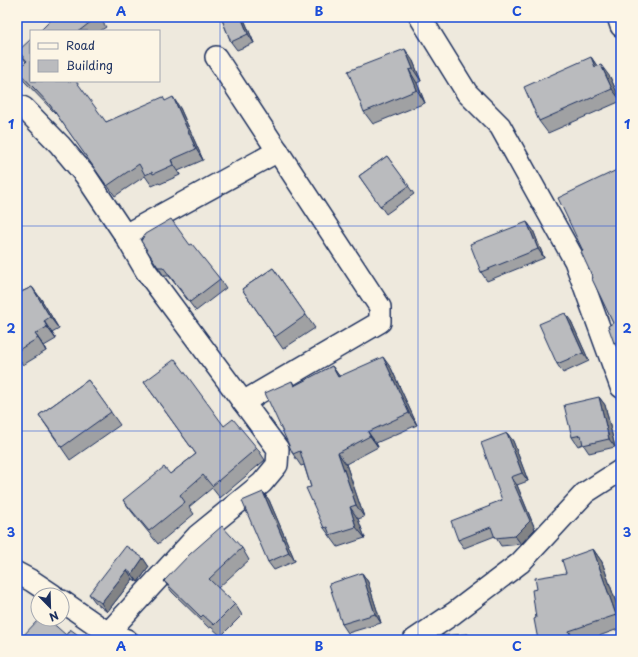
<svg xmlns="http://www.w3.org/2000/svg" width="638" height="657" font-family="'Playpen Sans',sans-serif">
<rect width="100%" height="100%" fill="#eee9dd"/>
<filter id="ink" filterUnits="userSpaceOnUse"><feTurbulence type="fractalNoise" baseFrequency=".025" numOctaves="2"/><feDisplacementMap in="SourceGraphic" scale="8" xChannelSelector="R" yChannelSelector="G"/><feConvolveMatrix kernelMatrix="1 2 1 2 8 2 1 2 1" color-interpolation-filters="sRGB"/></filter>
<g filter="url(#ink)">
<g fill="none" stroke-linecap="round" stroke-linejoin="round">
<defs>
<g id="minor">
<polyline points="420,17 467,93 500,126 575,261 621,387"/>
<polyline points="618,17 621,26"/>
<polyline points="216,57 380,307 380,322 243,402"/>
<polyline points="17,105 24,108 60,145 85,175 125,235 146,271 278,449 277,465 262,483 197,536 108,633"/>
<polyline points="125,235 278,151"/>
<polyline points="17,573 32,581 53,595"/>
<polyline points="62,601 108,633 127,640"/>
<polyline points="414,640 454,613 520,563 585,493 621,470"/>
</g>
</defs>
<!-- minor casing -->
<use href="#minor" stroke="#1b2f5e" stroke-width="24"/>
<!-- minor -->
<use href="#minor" stroke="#fcf5e5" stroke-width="21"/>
</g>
<!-- wall -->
<g fill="#a0a1a3" stroke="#1b2f5e">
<polygon points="54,17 99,17 106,27 100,31 40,31"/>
<polygon points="221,17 243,17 254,43 237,50 231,42"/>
<polygon points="18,51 106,122 165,101 180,108 203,160 178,171 180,175 160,184 159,183 152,186 145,176 115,196 57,115 24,81 17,70 26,62"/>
<polygon points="591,57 597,66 610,77 621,101 548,133 539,121"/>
<polygon points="413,61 421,81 417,83 425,103 373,124 364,112"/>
<polygon points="387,156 414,194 386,214 359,176"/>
<polygon points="621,168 621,353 614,343 613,323 593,278 583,251"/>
<polygon points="527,222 533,230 544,258 487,281 481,272"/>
<polygon points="190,245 220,279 226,288 196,311 169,276 164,276 158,267"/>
<polygon points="273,268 315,328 283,349 242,289"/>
<polygon points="32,287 41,299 59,329 52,333 56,339 44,346 46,351 23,365 20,361 17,363 17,294"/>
<polygon points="571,321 589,361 563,373 557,364"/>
<polygon points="332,366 339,376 391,368 417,425 376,443 378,447 346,464 364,517 358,519 365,538 338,547 324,528 304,465 301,466 293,454 292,381 295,386"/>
<polygon points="88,380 120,425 70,460 39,415"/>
<polygon points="144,382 224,426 257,448 265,460 220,498 212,488 189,507 194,514 158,544 132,512 123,500 170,474 196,454"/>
<polygon points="599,397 605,405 615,447 589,453 583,444 578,446 572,437"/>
<polygon points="507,433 513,441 528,481 517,485 535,529 521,544 501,546 495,536 464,548 458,540 490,506 502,500"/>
<polygon points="263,492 269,500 295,561 274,570 268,562"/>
<polygon points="242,548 249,560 218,588 235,604 242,615 221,636 211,627 209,628 172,592 164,581"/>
<polygon points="593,549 602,562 621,617 621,628 588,640 538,640 536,618 537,589 566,573"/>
<polygon points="143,558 149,567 138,582 133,579 107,612 95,602 89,594"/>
<polygon points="362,573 368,582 381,623 348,633 342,624"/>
</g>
<!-- shaded-wall -->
<g fill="#828385" stroke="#1b2f5e">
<polygon points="241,17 243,17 254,43 248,34"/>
<polygon points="405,49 413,61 421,81 413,69"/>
<polygon points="591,57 600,70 595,67"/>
<polygon points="601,65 610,77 621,101 612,89"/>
<polygon points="409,70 417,83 425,103 417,90"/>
<polygon points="173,97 180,108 203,160 196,149"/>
<polygon points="171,160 178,171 180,175 173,165"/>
<polygon points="527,222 533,230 544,258 538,249"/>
<polygon points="32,287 41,299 59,329 50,317"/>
<polygon points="565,313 571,321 589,361 583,353"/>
<polygon points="44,321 56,339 47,327"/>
<polygon points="35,334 44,346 46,351 38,338"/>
<polygon points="383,357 391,368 417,425 409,413"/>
<polygon points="332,366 340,377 338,377"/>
<polygon points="599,397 605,405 615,447 609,439"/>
<polygon points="368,432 376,443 378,447 370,436"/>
<polygon points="507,433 513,441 528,481 522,473"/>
<polygon points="338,453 346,464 364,517 356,505"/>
<polygon points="511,477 517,485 535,529 521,544 515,536"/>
<polygon points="263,492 269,500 295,561 289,553"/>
<polygon points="350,507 358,519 365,538 356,527"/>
<polygon points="593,549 602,562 621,617 621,622 616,615"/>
<polygon points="143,558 149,567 138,582 132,574"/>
<polygon points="127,570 133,579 107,612 101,603"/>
<polygon points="362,573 368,582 381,623 375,614"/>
<polygon points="569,631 575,640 571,640"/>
<polygon points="468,634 472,640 468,640"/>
</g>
<!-- building -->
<g fill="#babbbe" stroke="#1b2f5e">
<polygon points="54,17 97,17 79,31 40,31"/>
<polygon points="221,17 241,17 248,34 231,42"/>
<polygon points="31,39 31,81 76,81 106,122 163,97 165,101 173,97 196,149 171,160 173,165 153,174 152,172 145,175 139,164 107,186 50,105 17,70 27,61 18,51"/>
<polygon points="405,49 413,69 409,70 417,90 364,112 348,71"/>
<polygon points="591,57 595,67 601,65 612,89 539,121 524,87"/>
<polygon points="387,156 409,186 380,206 359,176"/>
<polygon points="621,168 621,340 614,343 608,326 613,323 592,279 593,278 581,252 583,251 558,198"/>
<polygon points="171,219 190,245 192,244 220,279 190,302 163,267 158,267 141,241 145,234"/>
<polygon points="527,222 538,249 481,272 470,244"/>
<polygon points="273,268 306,315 275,337 242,289"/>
<polygon points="32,287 50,317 44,321 47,327 35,334 38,338 17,351 17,294"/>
<polygon points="565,313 583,353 557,364 539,324"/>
<polygon points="383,357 409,413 368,432 370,436 338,453 356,505 350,507 356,527 330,535 327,527 324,528 306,488 311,487 300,451 293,454 265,393 292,381 294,386 332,366 338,377"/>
<polygon points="175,359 224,426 233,419 257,448 212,486 203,475 180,495 185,502 149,531 123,500 164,467 170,474 196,454 144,382"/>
<polygon points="88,380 111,412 62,447 39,415"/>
<polygon points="599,397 609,439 583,445 581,435 572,437 564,405"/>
<polygon points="507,433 522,473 511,477 530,521 515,536 495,538 491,527 458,540 451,521 490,506 489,505 502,500 481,443"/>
<polygon points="263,492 289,553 268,562 242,501"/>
<polygon points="222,526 242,548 209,579 235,604 214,625 203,615 201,617 164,581 190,554"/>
<polygon points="126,546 143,558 132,574 127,570 101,603 89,594"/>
<polygon points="593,549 616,615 569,631 571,640 538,640 534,619 536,618 532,590 537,589 535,578 566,573 562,560"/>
<polygon points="362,573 375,614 342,624 329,584"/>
<polygon points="39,619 48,619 66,635 70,629 85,640 17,640 17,637 20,639"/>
<polygon points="468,634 468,640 437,640 437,636"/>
</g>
</g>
<!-- grid -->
<path fill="none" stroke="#1d4ed8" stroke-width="1" stroke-opacity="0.55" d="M220,17V640M418,17V640M17,226H621M17,431H621"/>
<!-- margin -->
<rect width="638" height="657" fill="none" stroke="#fcf5e5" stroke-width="44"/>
<!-- legend -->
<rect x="30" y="30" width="130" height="52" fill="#fcf5e5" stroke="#a2a6af"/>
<rect x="38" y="43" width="20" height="6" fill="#fcf5e5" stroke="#a2a6af"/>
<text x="66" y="50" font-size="12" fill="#1b2f5e">Road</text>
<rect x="38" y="60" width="20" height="12" fill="#babbbe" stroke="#a2a6af"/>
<text x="66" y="70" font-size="12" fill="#1b2f5e">Building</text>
<!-- north arrow -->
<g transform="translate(50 607) rotate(157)"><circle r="19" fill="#fcf5e5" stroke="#a2a6af"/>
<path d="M0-3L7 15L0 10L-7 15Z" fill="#1b2f5e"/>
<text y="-6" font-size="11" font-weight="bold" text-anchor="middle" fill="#1b2f5e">N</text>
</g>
<rect x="22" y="22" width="594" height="613" fill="none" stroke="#1d4ed8" stroke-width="1.5"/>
<g font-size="13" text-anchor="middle" font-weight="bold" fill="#1d4ed8">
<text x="121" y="16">A</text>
<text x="319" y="16">B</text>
<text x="517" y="16">C</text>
<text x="11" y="129">1</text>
<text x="627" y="129">1</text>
<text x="11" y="333">2</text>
<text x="627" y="333">2</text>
<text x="11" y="537">3</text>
<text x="627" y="537">3</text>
<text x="121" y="651">A</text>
<text x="319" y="651">B</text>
<text x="517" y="651">C</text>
</g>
</svg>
